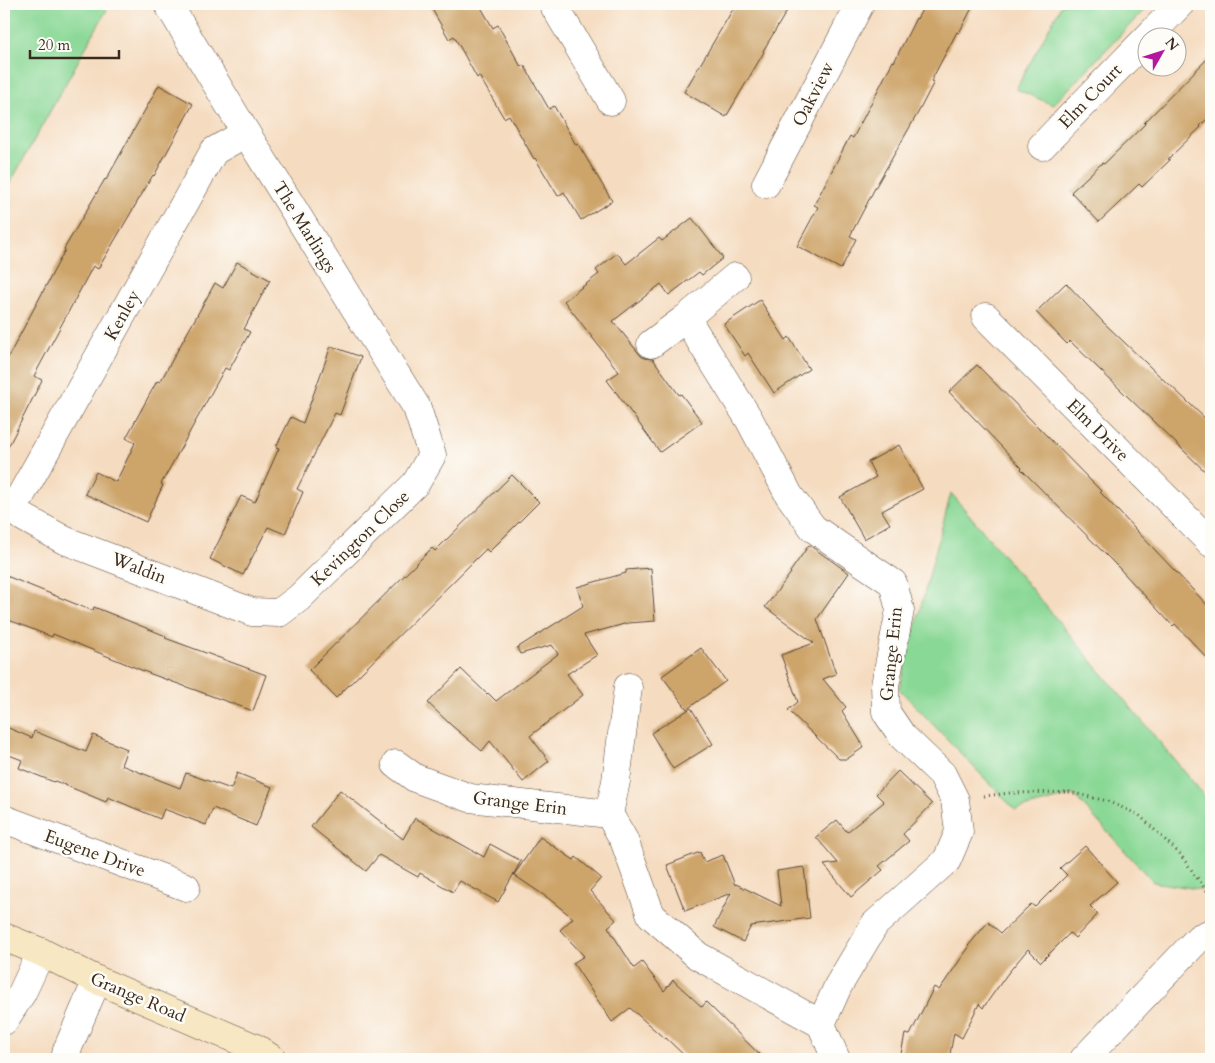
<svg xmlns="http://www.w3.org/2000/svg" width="1215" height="1063" font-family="Cardo,serif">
<rect width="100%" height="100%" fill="#fdfcf7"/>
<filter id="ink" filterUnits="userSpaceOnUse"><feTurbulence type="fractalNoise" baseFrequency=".02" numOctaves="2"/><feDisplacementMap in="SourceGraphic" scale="10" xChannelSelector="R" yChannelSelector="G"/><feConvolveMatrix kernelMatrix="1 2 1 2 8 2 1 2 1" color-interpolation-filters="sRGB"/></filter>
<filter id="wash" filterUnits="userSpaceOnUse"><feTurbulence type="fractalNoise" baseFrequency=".0096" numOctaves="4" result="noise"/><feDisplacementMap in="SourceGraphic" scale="20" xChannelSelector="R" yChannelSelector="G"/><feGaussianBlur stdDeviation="1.12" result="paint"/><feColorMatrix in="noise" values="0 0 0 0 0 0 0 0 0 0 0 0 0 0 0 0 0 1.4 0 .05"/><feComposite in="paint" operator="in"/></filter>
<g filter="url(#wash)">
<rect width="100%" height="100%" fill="#f5dbbf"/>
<!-- green -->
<g fill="#8ad896" stroke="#62815a">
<polygon points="4,4 110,4 4,194"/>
<polygon points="1062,4 1150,4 1053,105 1016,89"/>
<polygon points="951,493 1209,801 1211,812 1211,891 1153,882 1074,795 1015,810 899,689"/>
</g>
<g id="blocks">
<!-- building -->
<g fill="#cda46b">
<polygon points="429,4 479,4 493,28 498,25 521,67 524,65 549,109 554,106 576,145 578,144 612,201 581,220 564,192 558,196 535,158 534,159 509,115 504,118 479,76 477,78 454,36 449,39"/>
<polygon points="736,4 791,4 763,51 764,52 726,117 684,92"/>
<polygon points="925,4 974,4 959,33 957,32 931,81 934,82 919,111 875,188 850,236 856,239 841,269 797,246 818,207 814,205 850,136 853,138 893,61 894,62 916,18 917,19"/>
<polygon points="1211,55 1211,115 1200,126 1201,127 1168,159 1170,160 1142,187 1139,184 1099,222 1071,192 1102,163 1104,164 1145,124 1144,123"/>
<polygon points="159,85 193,104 154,176 153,175 98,269 93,266 34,376 42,380 4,455 4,365 65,250 64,249 105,179 106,180"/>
<polygon points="692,218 723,258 702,275 699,272 669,295 661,284 613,321 641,356 645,358 653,359 679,395 681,394 702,422 660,452 607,380 619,372 564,301 599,274 596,270 617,253 626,264 659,238 662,241"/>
<polygon points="237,262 270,280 244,329 250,332 229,370 225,368 161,484 163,485 146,522 85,494 96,472 116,482 135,443 126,438 157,381 160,382 215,283 223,288"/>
<polygon points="1066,283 1103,322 1168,384 1168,383 1211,424 1211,477 1070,341 1067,344 1036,312"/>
<polygon points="760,300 786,340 789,337 809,369 774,393 748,353 745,356 724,324"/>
<polygon points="331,346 361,357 340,415 335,413 297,489 303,492 285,534 268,527 243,575 210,559 241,496 255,502 279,448 276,447 291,417 303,423"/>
<polygon points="977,365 1101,491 1100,492 1211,609 1211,662 1175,624 1173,626 1119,568 1021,469 1022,468 949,392"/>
<polygon points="899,445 923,489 882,511 890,524 864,539 840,497 876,477 868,462"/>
<polygon points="512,475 539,502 489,552 486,549 336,698 309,670 432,548 435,551"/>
<polygon points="809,545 849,573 817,619 836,674 823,679 846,707 842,711 864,747 847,759 839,759 788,710 798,702 781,655 814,643 765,607 791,573 790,572"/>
<polygon points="651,568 655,621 628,623 584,635 597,655 567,674 583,695 530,736 549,761 523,782 490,741 482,751 451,725 428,703 461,669 487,694 488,693 496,701 558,654 552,645 520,654 517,648 583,606 577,587 626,573 626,570"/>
<polygon points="4,575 93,611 94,607 166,636 165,638 266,675 253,711 151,674 53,634 52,637 4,618"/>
<polygon points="701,648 726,681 687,709 662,676"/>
<polygon points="691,708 713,744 673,769 651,733"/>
<polygon points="4,726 32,738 34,731 86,752 93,735 127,749 121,765 180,788 186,773 231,789 237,773 272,787 256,826 213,808 206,825 164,809 160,819 108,797 106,802 55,781 54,782 19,768 22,760 4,753"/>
<polygon points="898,771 932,804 903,834 909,841 879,866 883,870 851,897 824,865 838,863 816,837 837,820 847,832 884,802 876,794"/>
<polygon points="340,790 403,839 415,818 484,857 490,844 521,861 498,902 460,881 453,892 420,873 418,877 379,855 366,871 311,827"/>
<polygon points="540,837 574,860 576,857 601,878 590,891 616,920 608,927 634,968 642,962 664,991 673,980 702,1007 706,1002 764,1059 688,1059 666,1038 665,1039 630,1008 612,1022 573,963 584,956 560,930 573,918 548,898 514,875"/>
<polygon points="1085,846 1117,882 1090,906 1098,914 1075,938 1070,933 1041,962 1028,949 1008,973 983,1008 979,1004 962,1038 954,1033 949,1059 900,1059 905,1034 910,1035 934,987 939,990 969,947 968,946 988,922 1001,933 1031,904 1035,907 1067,875 1060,868"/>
<polygon points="700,852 704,862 723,855 735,885 736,884 781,906 777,871 804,867 810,918 751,926 743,942 714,927 731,893 685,911 667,865"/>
</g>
</g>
</g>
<g filter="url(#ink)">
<use href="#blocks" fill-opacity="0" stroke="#574536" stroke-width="1"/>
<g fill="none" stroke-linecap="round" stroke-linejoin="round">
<defs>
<g id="minor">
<polyline points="553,4 611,101"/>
<polyline points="1042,146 1180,4"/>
<polyline points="766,184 860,4"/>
<polyline points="986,317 1211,543"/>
<polyline points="686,318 749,419 789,495 813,528 862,562 893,583 900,610 885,685 886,712 903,737 942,774 955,800 959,832 947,860 875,924 838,986 821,1024"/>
<polyline points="651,344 686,318 735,277"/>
<polyline points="4,508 12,511 64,540 252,612 279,613 299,598 416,483 432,455 417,408 246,133 168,4"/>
<polyline points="12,511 214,151 246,133"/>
<polyline points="396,764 415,778 470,798 609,814 624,840 651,915 698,956 821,1024 836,1059"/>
<polyline points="609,814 616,781 628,687"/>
<polyline points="4,819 186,887"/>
<polyline points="4,1021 22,993 41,952"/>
<polyline points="65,1059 67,1050 97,980"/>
<polyline points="1084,1059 1199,938 1211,933"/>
</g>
<polyline id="secondary" points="4,937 41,952 97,980 256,1048 272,1059"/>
</defs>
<!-- minor casing -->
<use href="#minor" stroke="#574536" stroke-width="29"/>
<!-- secondary casing -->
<use href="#secondary" stroke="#574536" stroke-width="29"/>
<!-- path -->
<polyline stroke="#574536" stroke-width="3" stroke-dasharray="1 4" stroke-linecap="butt" points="984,796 1010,793 1069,792 1107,801 1139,815 1180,854 1211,897"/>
<!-- minor -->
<use href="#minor" stroke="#fff" stroke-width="28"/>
<!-- secondary -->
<use href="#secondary" stroke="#f7e8c3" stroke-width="28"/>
</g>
</g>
<g text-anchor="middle" stroke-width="5" stroke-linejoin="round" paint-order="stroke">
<!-- street labels -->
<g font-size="18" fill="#3b2a1e" stroke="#fdfcf7">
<text transform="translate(813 94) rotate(-63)" y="6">Oakview</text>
<text transform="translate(1090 96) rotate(-46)" y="6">Elm Court</text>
<text transform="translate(305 227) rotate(58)" y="6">The Marlings</text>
<text transform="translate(122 315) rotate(-61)" y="6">Kenley</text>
<text transform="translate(1098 430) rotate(45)" y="6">Elm Drive</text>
<text transform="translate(360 538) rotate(-44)" y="6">Kevington Close</text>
<text transform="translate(139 568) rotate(21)" y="6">Waldin</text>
<text transform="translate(891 654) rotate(-84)" y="6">Grange Erin</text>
<text transform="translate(520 803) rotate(7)" y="6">Grange Erin</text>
<text transform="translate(95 853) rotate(20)" y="6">Eugene Drive</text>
<text transform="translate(138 997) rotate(23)" y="6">Grange Road</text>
</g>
</g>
<!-- margin -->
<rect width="1215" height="1063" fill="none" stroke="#fdfcf7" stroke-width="20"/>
<!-- north arrow -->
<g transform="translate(1162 52) rotate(51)"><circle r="24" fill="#fdfcf7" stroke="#afa8a0"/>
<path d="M0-4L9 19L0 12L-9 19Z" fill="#b5179e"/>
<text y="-8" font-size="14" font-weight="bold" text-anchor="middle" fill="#3b2a1e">N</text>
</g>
<!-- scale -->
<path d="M30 50v8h89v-8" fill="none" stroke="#3b2a1e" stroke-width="2.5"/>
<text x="38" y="50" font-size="15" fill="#3b2a1e" stroke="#fdfcf7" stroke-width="4" paint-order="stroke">20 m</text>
</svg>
